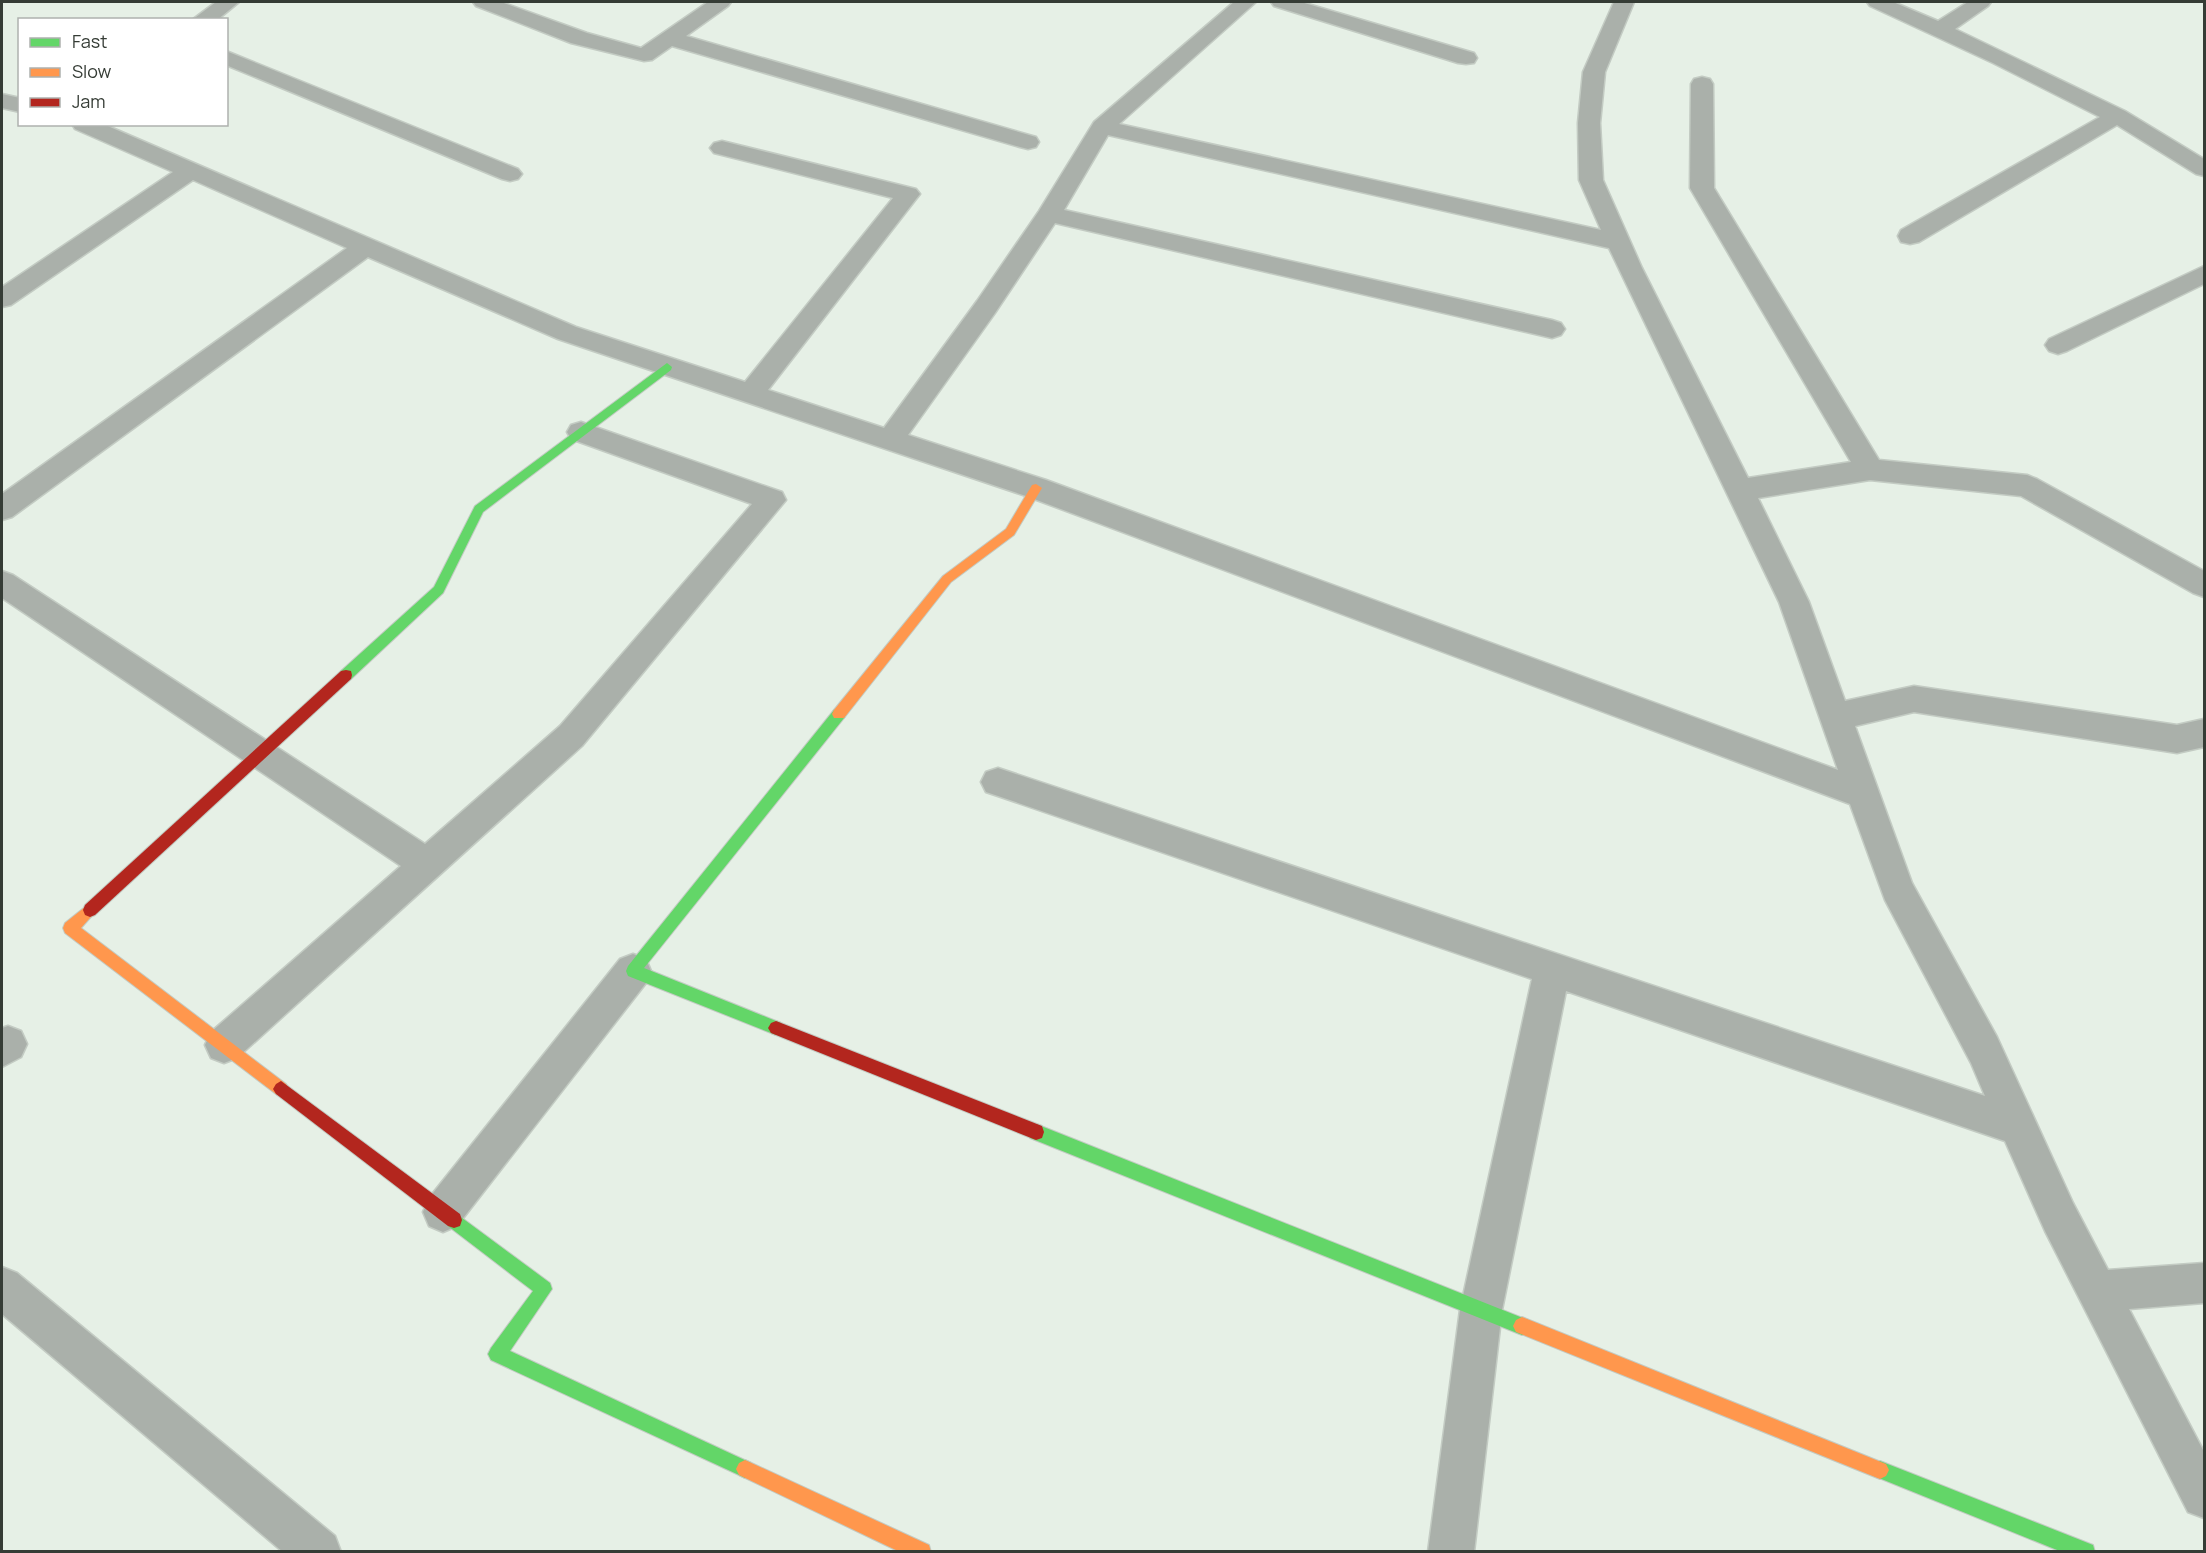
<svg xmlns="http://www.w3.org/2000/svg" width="2206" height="1553" font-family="Manrope,sans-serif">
<rect width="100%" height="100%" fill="#e6f0e6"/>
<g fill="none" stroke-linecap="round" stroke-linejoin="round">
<defs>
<g id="street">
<polygon points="216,2 239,2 217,20 192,20"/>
<polygon points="473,2 501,2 587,33 641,48 708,2 731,2 728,6 686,36 1036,137 1039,142 1036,147 1028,149 1020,147 672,46 652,60 644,61 571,43 476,6"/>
<path d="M1234,2H1256L1119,124L1601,230L1579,180L1578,123L1583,72L1614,2H1634L1605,72L1600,123L1603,180L1642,268L1748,478L1851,462L1690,188L1691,84L1694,79L1702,77L1710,79L1713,84L1714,188L1879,460L2027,475L2037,479L2204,571V597L2193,593L2021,496L1870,480L1758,498L1809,602L1845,701L1914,686L2177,725L2204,719V747L2177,753L1914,712L1855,726L1912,883L1997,1037L2073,1203L2108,1270L2204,1263V1303L2129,1309L2204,1452V1518L2188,1512L2045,1231L2005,1141L1566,991L1502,1310L1474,1552H1428L1460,1310L1532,979L998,796L986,792L981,782L986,772L998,768L1985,1096L1971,1063L1885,900L1850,804L1026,496L558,339L368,257L12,517L2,520V494L347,248L193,180L11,305L2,307V287L173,172L75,129L72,124H103L576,327L745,382L893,198L714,153L710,148L714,143L722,141L916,189L920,194L916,199L768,390L884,428L977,301L1039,211L1094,122ZM1108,135L1609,248L1779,602L1838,770L1046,480L908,435L995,313L1055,223L1552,338L1561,335L1565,329L1561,323L1552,320L1064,210Z"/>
<polygon points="1271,2 1301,2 1474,53 1477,58 1474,63 1466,64 1458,63 1274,6"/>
<polygon points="1867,2 1893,2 1938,21 1968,2 1991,2 1988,6 1955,29 2125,111 2204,159 2204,176 2196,174 2117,125 1919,242 1910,244 1901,242 1898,236 1901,230 2100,117 1993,63 1870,6"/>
<polygon points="226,51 518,169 522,174 518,179 510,181 502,179 226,65"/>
<polygon points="2,94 20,98 20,112 2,108"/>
<polygon points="2204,266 2204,284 2067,351 2058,354 2049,351 2045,345 2049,339"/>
<polygon points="581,422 782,492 786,500 582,746 237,1058 224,1063 211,1058 205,1045 211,1032 401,866 2,598 2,571 13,575 425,844 560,726 752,504 571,439 567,432 571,425"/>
<polygon points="633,954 646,959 651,971 646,983 457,1226 443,1232 429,1226 423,1212 429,1198 620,959"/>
<polygon points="8,1026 21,1031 27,1044 21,1057 2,1067 2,1028"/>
<polygon points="2,1267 17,1273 335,1536 341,1552 283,1552 2,1314"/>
</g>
<g id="fast">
<polygon points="667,363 672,367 671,370 483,512 443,593 351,679 341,679 340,675 341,671 434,587 475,506"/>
<polygon points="839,708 844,710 846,714 844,718 644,968 781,1023 784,1028 781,1033 776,1035 628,976 626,971 628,966 834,710"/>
<polygon points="1036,1124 1528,1320 1531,1326 1528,1332 1522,1335 1030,1138 1028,1132 1030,1126"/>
<polygon points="454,1212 550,1283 552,1289 510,1351 751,1463 754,1469 751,1475 745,1478 739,1475 491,1360 488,1354 491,1348 533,1291 448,1226 446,1220 448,1214"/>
<polygon points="1880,1461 2093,1545 2095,1552 2062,1552 1874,1476 1871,1470 1874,1464"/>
</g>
<g id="slow">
<polygon points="1036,484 1042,488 1014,535 951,582 844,718 834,718 832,714 834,710 943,576 1006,529 1032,485"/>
<polygon points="90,903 95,905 97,910 81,928 286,1084 289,1089 286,1094 281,1097 276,1094 65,933 63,928 65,923"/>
<polygon points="1522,1317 1886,1464 1889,1470 1886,1476 1880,1479 1516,1332 1513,1326 1516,1320"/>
<polygon points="745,1460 929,1545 931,1552 900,1552 739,1475 736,1469 739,1463"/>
</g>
<g id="jam">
<polygon points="346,670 351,671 352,675 351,679 95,915 90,917 85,915 83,910 85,905 341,671"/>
<polygon points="776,1021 1042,1126 1044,1132 1042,1138 1036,1140 771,1033 768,1028 771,1023"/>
<polygon points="281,1081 460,1214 462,1220 460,1226 454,1228 448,1226 276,1094 273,1089 276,1084"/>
</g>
</defs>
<!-- street casing -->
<use href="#street" stroke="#c3cbc3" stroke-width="3"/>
<!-- fast casing -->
<use href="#fast" stroke="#c3cbc3" stroke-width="2"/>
<!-- slow casing -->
<use href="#slow" stroke="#c3cbc3" stroke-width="2"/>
<!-- jam casing -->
<use href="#jam" stroke="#c3cbc3" stroke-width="2"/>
<!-- street -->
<use href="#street" fill="#aab0aa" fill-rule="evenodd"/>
<!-- fast -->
<use href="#fast" fill="#63d668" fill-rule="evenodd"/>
<!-- slow -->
<use href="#slow" fill="#ff974d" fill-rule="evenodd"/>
<!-- jam -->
<use href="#jam" fill="#b3261e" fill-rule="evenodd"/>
</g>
<!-- border -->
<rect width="2206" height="1553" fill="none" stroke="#353c35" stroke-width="6"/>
<!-- legend -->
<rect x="18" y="18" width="210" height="108" fill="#ffffff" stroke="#aeb1ae" stroke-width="1.5"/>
<rect x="30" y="38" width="30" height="9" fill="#63d668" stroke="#aeb1ae" stroke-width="1.5"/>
<text x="72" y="48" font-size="18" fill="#353c35">Fast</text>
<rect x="30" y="68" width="30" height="9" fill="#ff974d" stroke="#aeb1ae" stroke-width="1.5"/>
<text x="72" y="78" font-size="18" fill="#353c35">Slow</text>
<rect x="30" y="98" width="30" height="9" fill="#b3261e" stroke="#aeb1ae" stroke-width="1.5"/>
<text x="72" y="108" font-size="18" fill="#353c35">Jam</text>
</svg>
